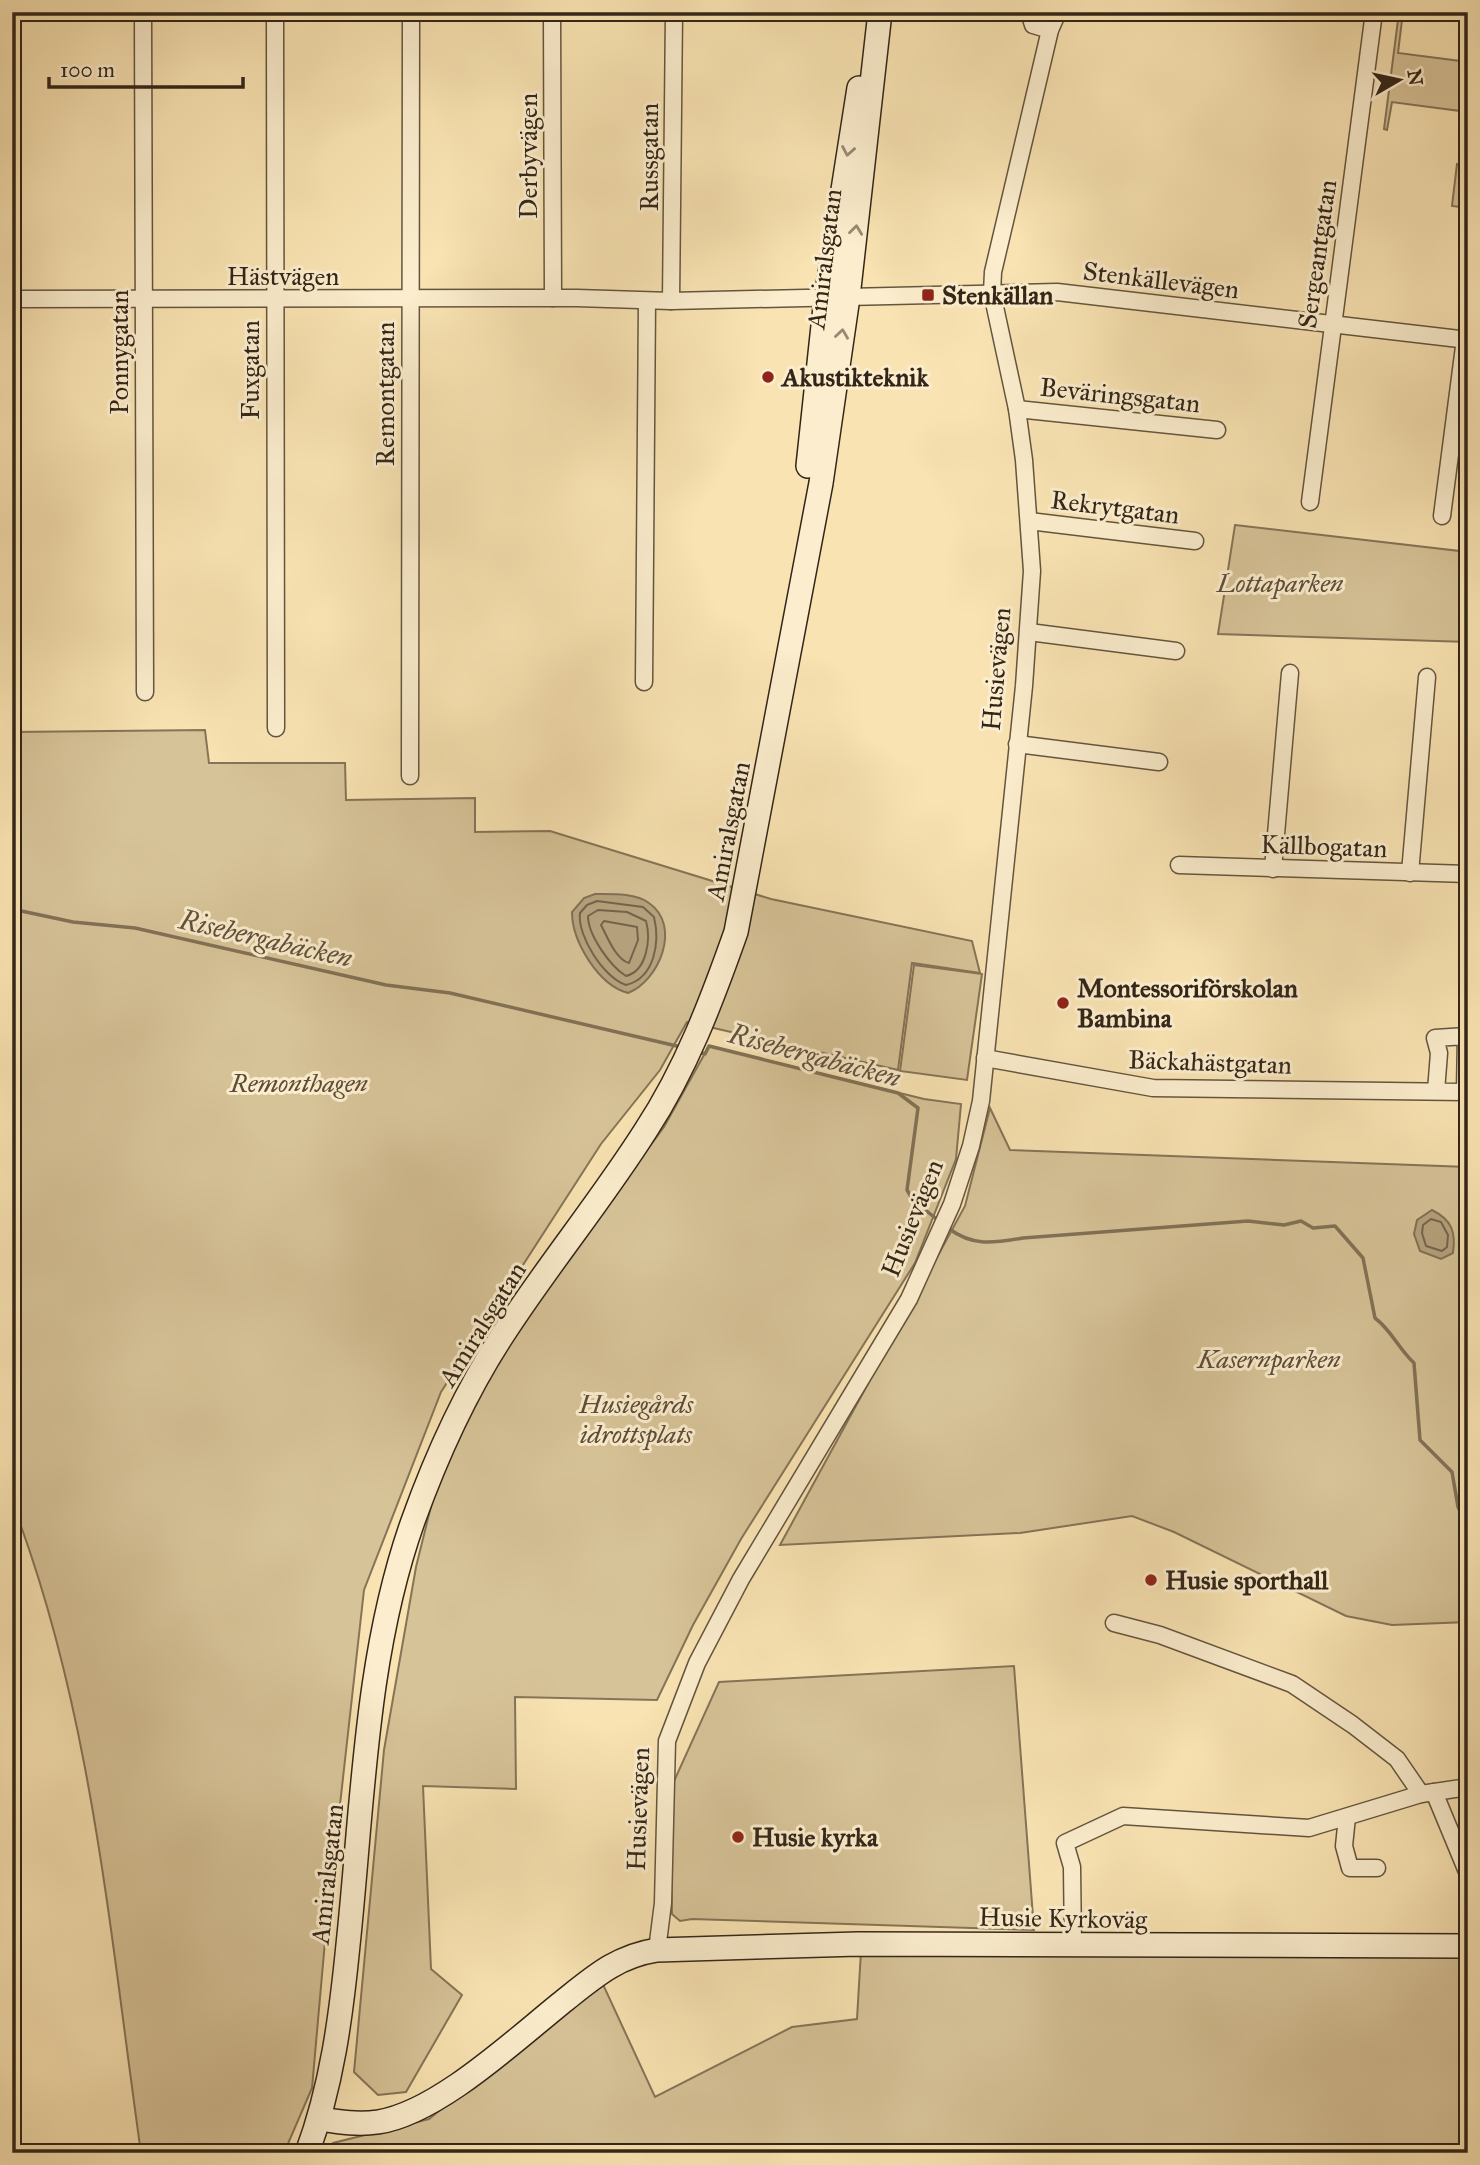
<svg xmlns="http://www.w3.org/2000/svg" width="1480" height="2165" font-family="'IM FELL Great Primer',serif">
<rect width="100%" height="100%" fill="#f9e3b2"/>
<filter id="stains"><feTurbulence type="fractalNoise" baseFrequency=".00286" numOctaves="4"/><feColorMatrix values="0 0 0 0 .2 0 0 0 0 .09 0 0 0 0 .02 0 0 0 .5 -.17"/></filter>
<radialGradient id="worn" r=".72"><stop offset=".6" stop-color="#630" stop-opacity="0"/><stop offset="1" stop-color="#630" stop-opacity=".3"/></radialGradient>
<!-- green -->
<g fill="#d7c398" stroke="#857458" stroke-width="2">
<polygon points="1398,20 1402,20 1398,53 1468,62 1468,112 1392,102 1387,130 1384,129"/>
<polygon points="1457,164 1468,166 1468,208 1452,206"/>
<polygon points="1235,525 1468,552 1468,642 1218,634"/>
<path d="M205,730L209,763H345L346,800L475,798V832L550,831L771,899L972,941L980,973L912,963L898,1070L687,1022L660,1070L601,1144L441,1392L364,1590L326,1930L312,2088L284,2153H141C110,1935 92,1709 12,1502V732Z"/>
<polygon points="914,965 982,974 967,1080 900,1071"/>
<polygon points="709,1046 924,1099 961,1104 956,1159 915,1263 741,1539 693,1625 657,1700 515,1697 516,1789 423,1786 431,1969 462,1995 406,2092 378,2095 354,2072 384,1750 416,1567 438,1478 505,1341 664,1127"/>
<polygon points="990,1108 1010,1150 1468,1167 1468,1622 1392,1625 1346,1616 1174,1532 1132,1516 1020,1533 780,1545 965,1206"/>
<polygon points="1014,1666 1034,1930 692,1919 680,1921 672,1914 670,1790 719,1682"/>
<polygon points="861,1951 1468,1951 1468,2153 322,2153 333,2143 429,2119 601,1980 655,2097 792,2027 857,2019"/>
</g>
<!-- water -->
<g fill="#b6a37e" stroke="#827156" stroke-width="2">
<path d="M595,894C612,894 636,893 649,903C682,926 659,981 628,993C598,985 572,941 572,912L584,898Z"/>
<path d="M1432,1210C1452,1220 1456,1232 1453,1253L1441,1259L1420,1251L1414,1234L1417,1220Z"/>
</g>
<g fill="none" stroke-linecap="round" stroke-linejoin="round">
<!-- shore -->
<g stroke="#74644c" stroke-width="2">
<path d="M597,901L643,907L654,917C660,942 655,978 626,985C604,978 577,936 580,913L587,905Z"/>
<path d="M598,910L627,912L646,921C651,939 647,971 626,976C610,966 588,935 588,916Z"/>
<path d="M604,921L637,927L638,940L629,963C616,960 607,936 601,925Z"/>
<polygon points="1431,1219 1441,1222 1448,1235 1447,1247 1442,1251 1426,1246 1422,1233 1423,1225"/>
</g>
<!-- stream -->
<g stroke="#827156" stroke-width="3.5">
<polyline points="12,909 73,922 135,928 386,985 450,993 681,1047"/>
<polyline points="699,1052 705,1054 709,1046 898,1093 918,1108 907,1190 913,1200 939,1221"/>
<path d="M948,1228C973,1247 994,1243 1023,1238L1248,1221L1284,1225L1301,1221L1313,1228L1335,1226L1363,1258L1375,1318C1392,1331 1398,1348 1414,1363L1420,1440L1452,1472L1458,1507L1468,1527"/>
</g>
<defs>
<g id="street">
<polyline points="143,12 145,692"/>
<polyline points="275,12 276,728"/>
<polyline points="552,12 553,298"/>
<polyline points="1029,12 1033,25 1050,30"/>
<polyline points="12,299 577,298 671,301 1057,292 1468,340"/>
<polyline points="671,301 674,12"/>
<polyline points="1017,409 1217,430"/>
<polyline points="1310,502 1374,12"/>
<polyline points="1442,516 1465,339"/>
<polyline points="1029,521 1195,541"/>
<polyline points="1029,632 1176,651"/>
<polyline points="644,682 647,301"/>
<polyline points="1017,744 1159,762"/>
<polyline points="410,776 411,12"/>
<polyline points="1179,865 1468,874"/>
<polyline points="1273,869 1290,673"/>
<polyline points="1410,873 1427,677"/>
<polyline points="985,1058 1153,1088 1465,1092 1466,1036 1435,1038 1439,1053 1436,1091"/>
<polyline points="1114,1623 1160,1635 1292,1684 1353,1725 1397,1759 1421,1794"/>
<polyline points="1434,1792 1468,1874"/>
<polyline points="1347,1817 1344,1846 1350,1868 1377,1868"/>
<polyline points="1073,1946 1072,1867 1065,1843 1123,1816 1309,1828 1421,1794 1468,1787"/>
<polyline points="657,1950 663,1903 667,1741 697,1663 741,1579 909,1299 952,1204 971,1146 981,1101 1024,686 1032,571 1024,460 1017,409 992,293 993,272 1050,30 1058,12"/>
</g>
<g id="secondary">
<polyline points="808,466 826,298 859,88"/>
<path d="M319,2119C339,2122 358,2125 378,2122C438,2113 516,2039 565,2000C595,1976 618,1956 657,1950L858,1944L1468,1946"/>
<path d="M307,2153C332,2086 341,2016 348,1945C363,1804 365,1656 413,1521C436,1457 465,1393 502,1336C547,1266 601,1201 646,1130C686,1069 712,1000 736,932L821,483L848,297L880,12"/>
</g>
</defs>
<!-- street casing -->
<use href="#street" stroke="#64553f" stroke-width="19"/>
<!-- secondary casing -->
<use href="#secondary" stroke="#332619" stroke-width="26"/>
<!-- street -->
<use href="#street" stroke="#fbedcd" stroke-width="16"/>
<!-- secondary -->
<use href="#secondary" stroke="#fbedcd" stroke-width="23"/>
</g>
<!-- one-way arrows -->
<defs><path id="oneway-chevron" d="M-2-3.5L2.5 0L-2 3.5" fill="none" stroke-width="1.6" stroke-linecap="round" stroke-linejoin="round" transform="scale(1.75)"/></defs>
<g stroke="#978a73">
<use href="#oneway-chevron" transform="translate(848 151) rotate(100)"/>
<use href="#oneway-chevron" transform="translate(856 230) rotate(-83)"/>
<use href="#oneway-chevron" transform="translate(842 334) rotate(-82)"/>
</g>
<!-- markers -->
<g fill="#8f2418" stroke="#fbedcd" stroke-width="2.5">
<rect x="921" y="288" width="14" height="14" rx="3.5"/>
<circle cx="768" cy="377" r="7"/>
<circle cx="1063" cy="1003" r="7"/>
<circle cx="1151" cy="1580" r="7"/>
<circle cx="738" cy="1837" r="7"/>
</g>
<g text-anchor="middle" stroke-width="6" stroke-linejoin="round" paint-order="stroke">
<!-- street labels -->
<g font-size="26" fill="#332619" stroke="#fbedcd">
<text transform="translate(528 156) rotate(-90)" y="9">Derbyvägen</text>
<text transform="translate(649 157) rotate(-90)" y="9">Russgatan</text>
<text transform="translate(1317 254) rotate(-82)" y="9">Sergeantgatan</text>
<text transform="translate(824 259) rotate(-83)" y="9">Amiralsgatan</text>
<text x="283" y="285">Hästvägen</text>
<text transform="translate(1161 280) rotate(7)" y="9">Stenkällevägen</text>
<text transform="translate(119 352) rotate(-90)" y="9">Ponnygatan</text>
<text transform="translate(250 370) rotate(-90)" y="9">Fuxgatan</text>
<text transform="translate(385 394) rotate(-90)" y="9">Remontgatan</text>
<text transform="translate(1120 395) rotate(6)" y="9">Beväringsgatan</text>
<text transform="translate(1115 507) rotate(7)" y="9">Rekrytgatan</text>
<text transform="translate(996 669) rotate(-85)" y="9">Husievägen</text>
<text transform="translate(728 831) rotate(-79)" y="9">Amiralsgatan</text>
<text transform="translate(1324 846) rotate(2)" y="9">Källbogatan</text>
<text transform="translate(1210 1062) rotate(2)" y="9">Bäckahästgatan</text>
<text transform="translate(912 1218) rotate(-68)" y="9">Husievägen</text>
<text transform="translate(482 1324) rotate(-58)" y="9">Amiralsgatan</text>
<text transform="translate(638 1809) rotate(-88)" y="9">Husievägen</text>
<text transform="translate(327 1874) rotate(-84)" y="9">Amiralsgatan</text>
<text transform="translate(1063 1918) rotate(1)" y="9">Husie Kyrkoväg</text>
</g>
<!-- poi labels -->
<g font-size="26" font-weight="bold" fill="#332619" stroke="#fbedcd" text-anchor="start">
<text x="942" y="304">Stenkällan</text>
<text x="782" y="386">Akustikteknik</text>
<text x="1077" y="997">Montessoriförskolan<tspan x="1077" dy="30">Bambina</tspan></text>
<text x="1165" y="1589">Husie sporthall</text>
<text x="752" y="1846">Husie kyrka</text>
</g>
<!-- park labels -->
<g font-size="26" font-style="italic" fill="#5c4d39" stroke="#fbedcd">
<text x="1280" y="592">Lottaparken</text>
<text x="299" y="1092">Remonthagen</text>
<text x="1269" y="1368">Kasernparken</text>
<text x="636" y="1413">Husiegårds<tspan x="636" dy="30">idrottsplats</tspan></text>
</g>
<!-- water labels -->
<g font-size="28" font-style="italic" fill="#61523c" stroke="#fbedcd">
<text transform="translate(266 938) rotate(13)" y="10">Risebergabäcken</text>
<text transform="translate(815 1055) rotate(15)" y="10">Risebergabäcken</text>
</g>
</g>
<!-- margin -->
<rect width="1480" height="2165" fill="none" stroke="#f9e3b2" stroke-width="42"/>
<rect x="14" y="14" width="1452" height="2137" fill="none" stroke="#332619" stroke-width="3.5"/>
<rect x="21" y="21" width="1438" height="2123" fill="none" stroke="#332619" stroke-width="2"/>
<!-- north arrow -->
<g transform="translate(1399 80) rotate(81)" stroke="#fbedcd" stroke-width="5" paint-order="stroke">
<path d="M0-5L12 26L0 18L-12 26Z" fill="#332619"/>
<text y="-10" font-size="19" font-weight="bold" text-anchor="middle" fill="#332619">N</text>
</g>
<!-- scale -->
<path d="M49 77v10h194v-10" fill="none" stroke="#332619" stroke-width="3.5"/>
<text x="60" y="77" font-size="21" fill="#332619" stroke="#fbedcd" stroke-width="5" paint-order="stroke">100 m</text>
<rect width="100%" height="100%" filter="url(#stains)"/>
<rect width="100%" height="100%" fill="url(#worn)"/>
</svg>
